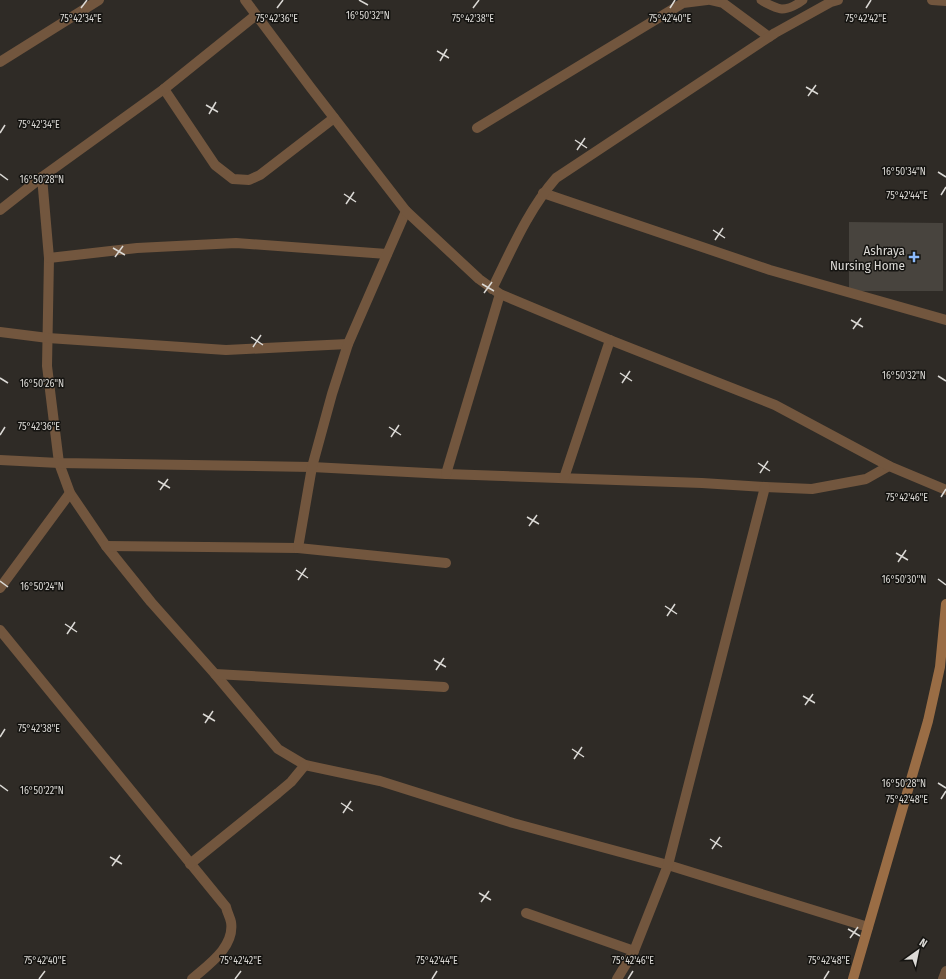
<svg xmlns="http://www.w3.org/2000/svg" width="946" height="979" font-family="'Fira Sans Condensed',sans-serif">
<rect width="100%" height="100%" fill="#2f2b26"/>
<!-- building -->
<polygon fill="#48443e" points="849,222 943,223 943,291 849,291"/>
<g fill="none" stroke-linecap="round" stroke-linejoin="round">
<!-- service -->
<path stroke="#72563e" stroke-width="9" d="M761,0C765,3 778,9 782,9C789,9 798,4 803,0"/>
<!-- minor -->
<g stroke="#72563e" stroke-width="10">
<polyline points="710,0 723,3 769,37"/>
<polyline points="932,0 946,1"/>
<polyline points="0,62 99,0"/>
<polyline points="164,89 215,165 233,179 249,180 260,175 334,118"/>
<polyline points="477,128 683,3 707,0"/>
<polyline points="42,177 49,258 47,366 59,463 70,493 106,546 151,602 215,674 278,749 305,765 380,781 513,823 668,865 868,927"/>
<polyline points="543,193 770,270 946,320"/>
<polyline points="0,210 42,177 164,89 256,15"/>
<polyline points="49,258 137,248 236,243 387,254"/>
<path d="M492,289C511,251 528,210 556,178L775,33L831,2L838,0"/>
<polyline points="0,332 48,338 226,350 348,344"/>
<polyline points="0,460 59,463 312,467 446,474 702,483 765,487 812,489 866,479 889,466"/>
<polyline points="446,474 500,294"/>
<polyline points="564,478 610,340"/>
<polyline points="106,546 298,548 446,563"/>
<polyline points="298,548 312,467 332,394 348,344 406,211"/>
<polyline points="0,588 70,493"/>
<path d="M0,630L226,907C227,912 230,917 231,922C235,947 208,965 192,979"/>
<polyline points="215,674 444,687"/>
<polyline points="190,864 278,793 291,782 305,765"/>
<polyline points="526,913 634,951"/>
<polyline points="617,979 634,951 668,865 765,487"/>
<polyline points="943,979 946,971"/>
</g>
<!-- tertiary -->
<polyline stroke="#72563e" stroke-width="10" points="245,0 311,88 406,211 479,279 500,294 610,340 775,405 889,466 946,490"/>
<!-- secondary -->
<polyline stroke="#9a6d45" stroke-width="10" points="853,979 928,721 940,667 946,604"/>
</g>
<!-- ticks -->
<path fill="none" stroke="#dbd9d5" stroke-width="1.5" d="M359,0L368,5M81,8L87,0M277,8L283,0M473,8L479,0M670,8L675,0M866,8L871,0M437,51L449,58M440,61L447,49M806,87L818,94M808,96L816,85M206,105L218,112M209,114L216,102M0,133L5,125M575,140L587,148M577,150L585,138M938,172L946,177M0,174L8,180M344,194L356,202M941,195L946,187M346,204L354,192M713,230L725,238M715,240L723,228M113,248L125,255M115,257L123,246M482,284L494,291M484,293L492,282M851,320L863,327M853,329L861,318M251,337L263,345M253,347L261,335M620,373L632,381M938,376L946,381M0,378L8,383M622,383L630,371M389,427L401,435M0,435L5,427M391,437L399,425M758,463L770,471M760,473L768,461M158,481L170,488M160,490L168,479M941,497L946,489M527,517L539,524M529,526L537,515M896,553L908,560M898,562L906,550M296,570L308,578M938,579L946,585M298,580L306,568M0,581L8,587M665,606L677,614M667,616L675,604M65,624L77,632M67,634L75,622M434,660L446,667M436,670L444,658M803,696L815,703M805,705L813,694M203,714L215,721M205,723L213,711M0,737L5,729M572,749L584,757M574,759L582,747M938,783L946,788M0,785L8,791M941,799L946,791M341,803L353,811M343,813L351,801M710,839L722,847M712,849L720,837M110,857L122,864M112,866L120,855M479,893L491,900M481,902L489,891M848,929L860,936M850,938L858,927M39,979L45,971M235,979L241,971M432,979L437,971M628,979L633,971M824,979L829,971"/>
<!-- markers -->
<path fill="#8bbafc" stroke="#151411" stroke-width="1.5" d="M912 251h4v4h4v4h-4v4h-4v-4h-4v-4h4z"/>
<g text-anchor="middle" stroke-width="3" stroke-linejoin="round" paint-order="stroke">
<!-- poi labels -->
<g font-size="13" fill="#dbd9d5" stroke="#151411" text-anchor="end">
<text x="905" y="255">Ashraya<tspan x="905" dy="15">Nursing Home</tspan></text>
</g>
</g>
<g font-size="10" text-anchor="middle" fill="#dbd9d5" stroke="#151411" stroke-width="3" stroke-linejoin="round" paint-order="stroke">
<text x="368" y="19">16°50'32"N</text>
<text x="473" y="22">75°42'38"E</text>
<text x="81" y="22">75°42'34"E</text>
<text x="277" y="22">75°42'36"E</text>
<text x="670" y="22">75°42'40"E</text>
<text x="866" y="22">75°42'42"E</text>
<text x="39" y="128">75°42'34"E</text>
<text x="904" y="175">16°50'34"N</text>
<text x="42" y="183">16°50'28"N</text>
<text x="907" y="199">75°42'44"E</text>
<text x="904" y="379">16°50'32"N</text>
<text x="42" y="387">16°50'26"N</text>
<text x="39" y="430">75°42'36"E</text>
<text x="907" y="501">75°42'46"E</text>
<text x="904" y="583">16°50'30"N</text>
<text x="42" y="590">16°50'24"N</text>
<text x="39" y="732">75°42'38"E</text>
<text x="904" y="787">16°50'28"N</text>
<text x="42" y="794">16°50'22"N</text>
<text x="907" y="803">75°42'48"E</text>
<text x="45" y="964">75°42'40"E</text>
<text x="241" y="964">75°42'42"E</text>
<text x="437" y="964">75°42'44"E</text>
<text x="633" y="964">75°42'46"E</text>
<text x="829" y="964">75°42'48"E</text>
</g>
<!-- north arrow -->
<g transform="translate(918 951) rotate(33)" stroke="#151411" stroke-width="3" paint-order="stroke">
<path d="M0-3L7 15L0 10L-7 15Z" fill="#dbd9d5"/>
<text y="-6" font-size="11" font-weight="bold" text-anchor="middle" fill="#dbd9d5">N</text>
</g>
</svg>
